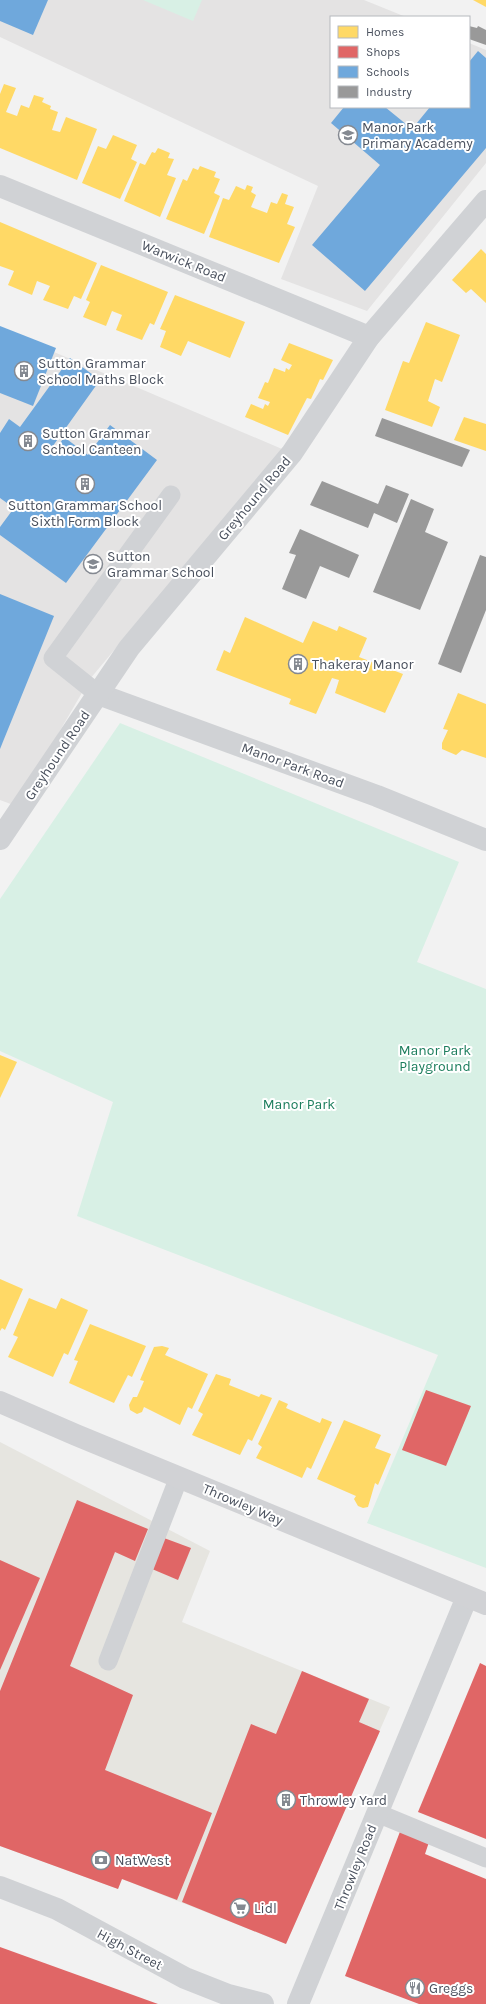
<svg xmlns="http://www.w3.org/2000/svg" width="486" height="2004" font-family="Karla,sans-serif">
<rect width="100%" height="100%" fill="#f2f2f2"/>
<!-- commercial -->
<polygon fill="#e6e5e0" points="0,1442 210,1551 182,1622 390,1707 286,1944 122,1879 118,1889 0,1846"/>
<!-- education -->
<g fill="#e4e3e3">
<polygon points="0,0 364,0 406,17 331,17 331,107 469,107 469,43 486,50 486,163 367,311 281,279 318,186 0,37"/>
<polygon points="0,329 282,449 90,679 16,806 0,800"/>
</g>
<!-- green -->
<g fill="#d8f0e5">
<polygon points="143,0 202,0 193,21"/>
<polygon points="120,723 459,862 417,962 486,989 486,1568 367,1523 438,1355 77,1216 113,1102 0,1051 0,899"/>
</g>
<!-- homes -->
<g fill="#ffd966">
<polygon points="473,0 486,0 486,7"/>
<polygon points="4,84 16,88 6,112 17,116 21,105 29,108 34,95 44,98 42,102 51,106 50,109 58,112 52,130 60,132 66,117 97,129 77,180 0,148 0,94"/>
<polygon points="113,135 137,145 131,159 137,162 120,199 82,183 98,146 106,149"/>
<polygon points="158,148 170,153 168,158 174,159 167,175 176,178 160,217 124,201 140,163 145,165 152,152 155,153"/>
<polygon points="200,166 216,172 214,177 220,179 214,193 220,196 204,234 166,219 183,179 187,181 193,168 198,170"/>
<polygon points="247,185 253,187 251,192 256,195 251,207 267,213 271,202 277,204 282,193 288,195 285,204 294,207 287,224 295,227 279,263 209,237 223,198 229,200 236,186 245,190"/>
<polygon points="0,222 97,263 81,299 74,296 68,309 43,300 50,286 37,281 32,295 8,285 14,271 0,266"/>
<polygon points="481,249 486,254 486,303 471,289 466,293 452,280"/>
<polygon points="101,265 168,292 154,325 150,323 142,340 116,330 122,315 112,311 106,326 83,317 90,302 86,300"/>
<polygon points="175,295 245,322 230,358 188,341 181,356 160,347 166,331 160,329"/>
<polygon points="426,322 460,335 442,382 435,379 428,401 440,407 432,427 385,410 403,361 409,363"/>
<polygon points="289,343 333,360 323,380 320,379 311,399 307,398 288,435 245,417 251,404 263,409 265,404 268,406 270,402 258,398 265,382 268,383 274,368 285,372 286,368 289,370 292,365 281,360"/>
<polygon points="464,417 486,424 486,451 454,440"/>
<polygon points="245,617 303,643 313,621 337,631 339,626 367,638 359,657 403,674 385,713 335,693 339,680 332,678 316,714 289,704 291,699 216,670 224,650 230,653"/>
<polygon points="458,693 486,704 486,758 462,750 456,755 442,749 442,743 448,730 443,729"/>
<polygon points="0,1055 17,1062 0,1098"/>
<polygon points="0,1279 23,1289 5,1330 2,1328 0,1331"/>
<polygon points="29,1298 56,1309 61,1298 88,1310 68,1355 64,1353 53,1377 8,1357 18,1337 13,1335"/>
<polygon points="90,1324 146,1346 132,1377 128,1375 114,1403 69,1383 78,1361 74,1360"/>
<polygon points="162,1346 169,1348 165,1355 208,1374 192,1409 188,1407 180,1425 144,1407 142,1412 137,1414 130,1410 129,1405 133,1397 137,1397 144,1381 140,1380 154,1347"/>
<polygon points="216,1374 231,1379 229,1385 259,1397 261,1394 272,1398 252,1441 248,1439 240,1455 192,1435 203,1414 198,1411"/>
<polygon points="279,1400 288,1404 286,1408 320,1423 322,1418 332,1422 311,1469 307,1467 302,1478 256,1458 262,1447 258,1444"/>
<polygon points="344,1420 381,1435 375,1448 391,1454 378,1485 375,1483 368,1507 363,1508 358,1506 354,1499 356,1496 317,1479"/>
</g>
<!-- shops -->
<g fill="#e06666">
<polygon points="426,1390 471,1406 446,1466 402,1450"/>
<polygon points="77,1500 148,1529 135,1561 115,1552 70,1666 133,1695 105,1770 212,1813 177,1900 122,1879 118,1889 0,1846 0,1691"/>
<polygon points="164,1538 191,1548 178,1580 152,1569"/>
<polygon points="0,1560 40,1578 0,1670"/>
<polygon points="480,1663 486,1666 486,1839 418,1812"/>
<polygon points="302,1671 369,1699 359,1722 380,1731 286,1944 182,1902 251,1724 276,1734"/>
<polygon points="401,1829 430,1839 425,1854 486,1879 486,2004 419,2004 345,1976"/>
<polygon points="0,1947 158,2004 0,2004"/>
</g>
<!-- schools -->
<g fill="#6fa8dc">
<polygon points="0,0 48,0 33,35 0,21"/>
<polygon points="478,51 486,58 486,148 365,291 312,245 380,165 331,123 344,107 385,107 412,129 430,107 469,107 469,62"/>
<polygon points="0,326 56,348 33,406 0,393"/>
<polygon points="70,358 100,380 50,450 54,453 64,437 88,455 110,425 157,460 66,583 0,535 0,527 14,508 0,498 0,433 9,419 20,427"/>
<polygon points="0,594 54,616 0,749"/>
</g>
<!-- industry -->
<g fill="#999">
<polygon points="469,26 477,28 478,26 486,30 486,45 469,39"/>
<polygon points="382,418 470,450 462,467 375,436"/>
<polygon points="322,481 378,504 386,485 409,494 397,523 374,513 368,528 310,505"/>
<polygon points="411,499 434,509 425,532 448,542 420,610 373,592"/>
<polygon points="300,529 359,555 349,578 320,566 306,599 282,589 296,555 289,553"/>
<polygon points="480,555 486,557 486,610 461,673 438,664"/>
</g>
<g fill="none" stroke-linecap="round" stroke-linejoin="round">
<!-- lane -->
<g stroke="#d0d2d5" stroke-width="19">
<polyline points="98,694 53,658 171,495"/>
<polyline points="108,1661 179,1477"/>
<polyline points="377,1813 486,1858"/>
</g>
<!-- street -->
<g stroke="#d0d2d5" stroke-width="22">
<polyline points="0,186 369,337"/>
<polyline points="98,694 377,796 486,840"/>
<polyline points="0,839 129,648 292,453 369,337 486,201"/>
<polyline points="0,1887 57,1909 185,1978 228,1995 263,2004"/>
<polyline points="298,2004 467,1597"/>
</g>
<!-- secondary -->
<polyline stroke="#d1d2d5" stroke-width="22" points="0,1402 76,1435 486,1604"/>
</g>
<!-- icons -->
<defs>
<symbol id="school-ring" viewBox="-11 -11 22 22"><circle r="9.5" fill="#fff" stroke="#848991" stroke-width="1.5"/><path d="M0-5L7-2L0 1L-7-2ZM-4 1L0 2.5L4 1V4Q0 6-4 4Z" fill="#848991"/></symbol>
<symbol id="building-ring" viewBox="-11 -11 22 22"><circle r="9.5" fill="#fff" stroke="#848991" stroke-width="1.5"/><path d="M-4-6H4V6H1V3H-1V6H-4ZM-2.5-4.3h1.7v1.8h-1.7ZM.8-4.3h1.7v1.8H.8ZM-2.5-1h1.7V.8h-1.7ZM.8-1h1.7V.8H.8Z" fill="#848991"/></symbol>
<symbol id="bank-ring" viewBox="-11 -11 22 22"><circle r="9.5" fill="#fff" stroke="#848991" stroke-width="1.5"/><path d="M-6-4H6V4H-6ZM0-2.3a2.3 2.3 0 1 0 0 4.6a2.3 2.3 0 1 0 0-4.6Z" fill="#848991"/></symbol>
<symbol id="supermarket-ring" viewBox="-11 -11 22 22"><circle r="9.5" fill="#fff" stroke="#848991" stroke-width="1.5"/><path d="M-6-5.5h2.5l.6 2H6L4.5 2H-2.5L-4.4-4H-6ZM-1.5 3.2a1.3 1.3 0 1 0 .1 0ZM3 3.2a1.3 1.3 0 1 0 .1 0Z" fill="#848991"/></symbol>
<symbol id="restaurant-ring" viewBox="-11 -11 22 22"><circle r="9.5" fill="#fff" stroke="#848991" stroke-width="1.5"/><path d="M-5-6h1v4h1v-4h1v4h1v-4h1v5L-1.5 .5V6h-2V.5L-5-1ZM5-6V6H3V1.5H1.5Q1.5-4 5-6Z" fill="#848991"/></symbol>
</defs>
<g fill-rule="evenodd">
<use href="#school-ring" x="337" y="124" width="22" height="22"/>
<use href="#building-ring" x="13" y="360" width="22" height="22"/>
<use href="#building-ring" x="17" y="430" width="22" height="22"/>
<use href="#building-ring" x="74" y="473" width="22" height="22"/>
<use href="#school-ring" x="82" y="553" width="22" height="22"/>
<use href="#building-ring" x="287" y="653" width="22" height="22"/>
<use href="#building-ring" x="275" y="1789" width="22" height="22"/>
<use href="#bank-ring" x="90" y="1849" width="22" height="22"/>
<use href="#supermarket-ring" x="229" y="1897" width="22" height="22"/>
<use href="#restaurant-ring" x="404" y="1977" width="22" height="22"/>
</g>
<g text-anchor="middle" stroke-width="4" stroke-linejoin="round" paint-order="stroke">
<!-- poi labels -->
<g font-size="14" fill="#49505d" stroke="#fff" text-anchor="start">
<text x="362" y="132">Manor Park<tspan x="362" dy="16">Primary Academy</tspan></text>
<text x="38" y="368">Sutton Grammar<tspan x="38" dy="16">School Maths Block</tspan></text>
<text x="42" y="438">Sutton Grammar<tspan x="42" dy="16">School Canteen</tspan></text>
<text x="85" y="510" text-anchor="middle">Sutton Grammar School<tspan x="85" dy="16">Sixth Form Block</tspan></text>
<text x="107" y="561">Sutton<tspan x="107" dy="16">Grammar School</tspan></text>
<text x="312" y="669">Thakeray Manor</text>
<text x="300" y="1805">Throwley Yard</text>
<text x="115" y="1865">NatWest</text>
<text x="254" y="1913">Lidl</text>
<text x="429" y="1993">Greggs</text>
</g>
<!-- street labels -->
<g font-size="14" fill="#49505d" stroke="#fff">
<text transform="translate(184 261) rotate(22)" y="5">Warwick Road</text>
<text transform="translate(254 498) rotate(-50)" y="5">Greyhound Road</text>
<text transform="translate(57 755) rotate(-56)" y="5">Greyhound Road</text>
<text transform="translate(293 765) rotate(20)" y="5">Manor Park Road</text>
<text transform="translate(243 1504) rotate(23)" y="5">Throwley Way</text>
<text transform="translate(355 1867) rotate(-68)" y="5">Throwley Road</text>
<text transform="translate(130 1949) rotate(28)" y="5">High Street</text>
</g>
<!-- park labels -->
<g font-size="14" fill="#1b7d5c" stroke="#fff">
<text x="435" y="1055">Manor Park<tspan x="435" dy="16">Playground</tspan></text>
<text x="299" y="1109">Manor Park</text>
</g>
</g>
<!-- legend -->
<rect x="330" y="16" width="140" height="92" fill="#ffffff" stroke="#b6b9be"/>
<rect x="338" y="26" width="20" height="12" fill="#ffd966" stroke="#b6b9be"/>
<text x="366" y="36" font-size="12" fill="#49505d">Homes</text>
<rect x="338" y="46" width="20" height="12" fill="#e06666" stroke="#b6b9be"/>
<text x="366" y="56" font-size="12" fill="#49505d">Shops</text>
<rect x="338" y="66" width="20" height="12" fill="#6fa8dc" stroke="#b6b9be"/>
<text x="366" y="76" font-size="12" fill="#49505d">Schools</text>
<rect x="338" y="86" width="20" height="12" fill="#999999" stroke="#b6b9be"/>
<text x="366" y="96" font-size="12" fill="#49505d">Industry</text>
</svg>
